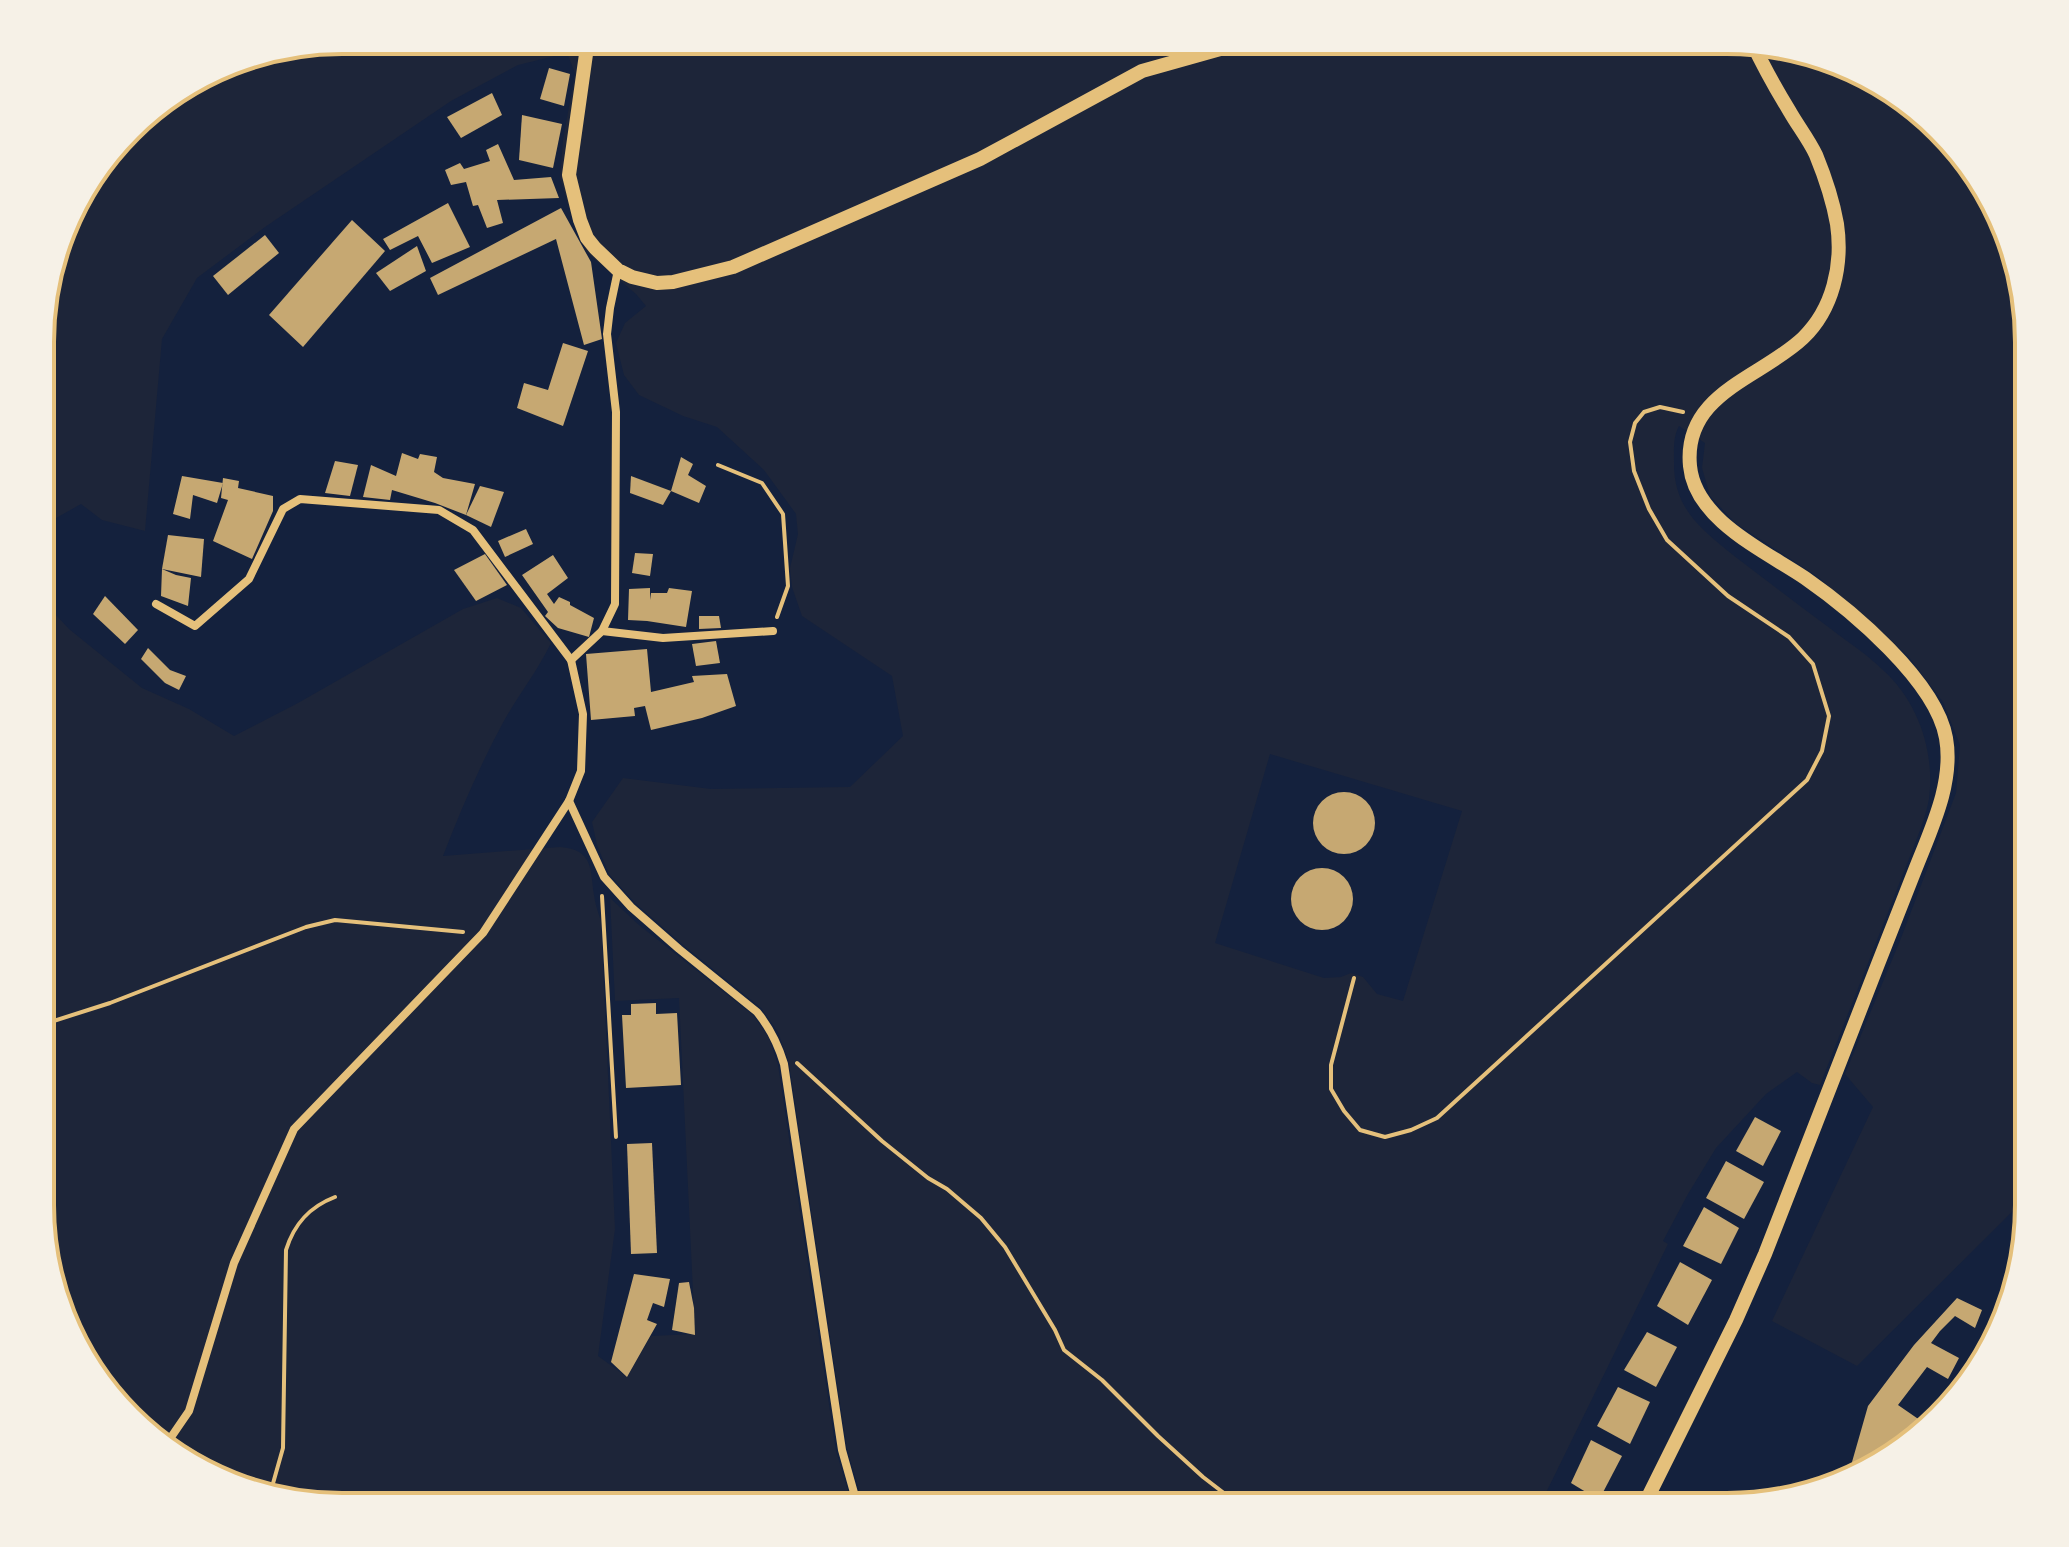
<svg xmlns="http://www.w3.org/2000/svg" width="2069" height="1547" font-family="Signika,sans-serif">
<rect width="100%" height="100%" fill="#14213d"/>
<!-- green -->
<g fill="#1d2539" fill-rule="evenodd">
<path d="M342,40L1746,41L1842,63L1926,115L1998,209L2029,341L2028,1196L1857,1366L1772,1321L1873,1107L1845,1074L1901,938L1956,793L1960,745L1943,702L1908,656L1818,577L1735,523L1710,496L1702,468L1705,443L1679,426C1673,437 1674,449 1674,461C1673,508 1700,528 1733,555C1766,580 1798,605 1831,629C1849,643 1868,655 1884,671C1919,703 1935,753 1929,799C1926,815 1920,831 1914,846L1820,1085L1812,1083L1797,1072L1766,1094L1716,1148L1688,1194L1663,1241L1668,1244L1539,1507H864L847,1449L789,1063L778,1032L761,1008L682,944L635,903L609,874L597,845L592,822L623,778L711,789L850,787L903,736L892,676L802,616L792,587L790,568L798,534L796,514L764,470L717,427L683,416L639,395L624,375L616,343L625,323L646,306L636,294L587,253L573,221L560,178L563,140L575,73L567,53L518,65L451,101L265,227L197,278L162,339L145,531L102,520L81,504L42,526L43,302L80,191L143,115L244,56ZM1270,754L1462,811L1403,1001L1377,994L1363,977L1351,973L1341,977L1324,978L1215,943Z"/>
<path d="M497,598L521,608L551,643C538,670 520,693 505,719C481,763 461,809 443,856L560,847C594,850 590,869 594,895C595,904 598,912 601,921L615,1229L598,1356L627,1377L651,1336L695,1334L679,998L615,1001L610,898L639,925L753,1015L769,1038L778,1065L836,1451L853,1507L323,1506L227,1484L143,1432L71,1339L41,1225L42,600L69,629L142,688L189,709L234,736L298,703L463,609Z"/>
</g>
<!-- building -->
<g fill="#c6a872">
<polygon points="549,68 570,74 564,106 540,99"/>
<polygon points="492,93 502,115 461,138 447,117"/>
<polygon points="522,115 562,124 553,168 519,160"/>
<polygon points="498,144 514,180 551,177 559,198 497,200 503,223 487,228 478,205 473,206 466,182 451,185 445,170 460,163 464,169 490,161 486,150"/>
<polygon points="448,203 470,247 432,263 418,236 390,250 383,239"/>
<polygon points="561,208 591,262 602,339 584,345 556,239 438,295 430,278"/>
<polygon points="352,220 385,251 303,347 269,315"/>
<polygon points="265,235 279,253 228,295 213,276"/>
<polygon points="417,246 426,271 390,291 376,273"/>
<polygon points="563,343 588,351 563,426 517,408 524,383 548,390"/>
<polygon points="402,453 418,459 420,454 437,457 434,472 443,478 475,484 466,515 435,503 392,490 390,500 363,497 371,465 396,476"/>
<polygon points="681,457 693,464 688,475 706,486 699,503 671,491"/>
<polygon points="335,461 358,465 350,496 325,493"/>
<polygon points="182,476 223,483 217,503 193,495 190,519 173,514"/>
<polygon points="631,476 671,491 663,505 630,493"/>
<polygon points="223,478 239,481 238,488 273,496 273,511 252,559 213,541 228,500 221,498"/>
<polygon points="480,486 504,492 491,527 466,515"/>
<polygon points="526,529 533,544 505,557 498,541"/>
<polygon points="168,535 204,539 201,577 162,569"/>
<polygon points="635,553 653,554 650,576 632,573"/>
<polygon points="485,554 507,585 476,601 454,570"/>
<polygon points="553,555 568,578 547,594 554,604 559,597 570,602 570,605 594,618 589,637 558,628 545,616 548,612 522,575"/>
<polygon points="162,569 176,575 191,578 188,606 161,596"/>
<polygon points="650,588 650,600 651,593 667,593 669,588 692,591 686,627 647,621 628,620 629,589"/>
<polygon points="105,596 138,630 125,644 93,614"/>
<polygon points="699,616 719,616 721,628 699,629"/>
<polygon points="716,641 720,663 696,666 692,644"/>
<polygon points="148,648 170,670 186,676 179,690 165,683 141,659"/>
<polygon points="647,649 651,692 694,682 692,676 727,674 736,706 702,718 651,730 645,706 634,708 635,716 591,720 586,654"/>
<circle cx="1344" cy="823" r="31"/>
<circle cx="1322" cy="899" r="31"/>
<polygon points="656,1003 656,1014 677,1013 681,1085 626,1088 622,1015 631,1015 631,1004"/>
<polygon points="1755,1117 1781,1131 1763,1166 1736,1151"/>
<polygon points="652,1143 657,1253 631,1254 627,1144"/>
<polygon points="1726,1161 1764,1182 1744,1219 1706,1198"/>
<polygon points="1704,1207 1739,1228 1721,1264 1683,1246"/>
<polygon points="1680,1262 1712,1280 1688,1325 1657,1306"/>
<polygon points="634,1274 670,1279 664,1307 653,1303 647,1320 657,1324 627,1377 611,1362"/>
<polygon points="689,1282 694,1308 695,1335 672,1330 679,1283"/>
<polygon points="1957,1298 1982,1310 1975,1328 1955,1316 1940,1331 1931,1343 1959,1358 1948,1379 1927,1367 1898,1405 1927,1425 1867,1471 1852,1462 1868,1406 1914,1345"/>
<polygon points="1647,1332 1677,1347 1656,1387 1624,1370"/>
<polygon points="1618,1387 1650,1402 1630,1444 1597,1426"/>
<polygon points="1591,1440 1622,1456 1599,1500 1571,1483"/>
</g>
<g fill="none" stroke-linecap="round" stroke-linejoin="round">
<!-- path -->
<g stroke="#e5c07b" stroke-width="4">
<polyline points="718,465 762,483 783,514 788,586 777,617"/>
<polyline points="602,896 616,1137"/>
<polyline points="1354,978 1331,1065 1331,1089 1344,1111 1360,1130 1385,1137 1411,1130 1437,1118 1807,780 1822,751 1829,716 1813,664 1789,637 1728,596 1667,540 1649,509 1634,471 1630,442 1635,423 1644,412 1660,407 1683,412"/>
<polyline points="41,1025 110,1003 306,927 335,920 463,932"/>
<polyline points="797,1063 882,1141 928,1178 947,1189 981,1218 1005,1247 1055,1330 1064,1350 1102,1380 1158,1436 1203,1477 1242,1507"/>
<polyline points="2000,1331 2004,1324"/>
<path d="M270,1494L283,1448L286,1250C294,1224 309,1207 335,1197"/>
</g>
<!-- minor -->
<g stroke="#e5c07b" stroke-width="8">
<polyline points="156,604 195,626 249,579 283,509 300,499 439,510 473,530 571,660 583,714 581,771 569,801 483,933 294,1129 234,1263 189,1411 165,1446"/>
<polyline points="602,631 615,604 616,412 607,334 610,308 618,270"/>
<polyline points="571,660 602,631 663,638 773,631"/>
<path d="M569,801L604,877L631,907L679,949L757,1012C770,1028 778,1044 784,1064L842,1450L858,1507"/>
</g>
<!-- primary -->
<g stroke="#e5c07b" stroke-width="14">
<polyline points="588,40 569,175 580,220 587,238 595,248 618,270 632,277 657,283 673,282 733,267 980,159 1142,71 1231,46 1261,40"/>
<path d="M1643,1507L1736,1320L1765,1254C1803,1158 1840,1061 1878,964C1890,933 1903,901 1915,870C1931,829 1954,783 1946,738C1936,681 1851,610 1805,578C1765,551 1695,520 1690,466C1683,393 1761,378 1803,338C1833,309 1843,265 1837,224C1833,201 1825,177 1816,155C1809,140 1798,126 1790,112C1776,89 1763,66 1752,42"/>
</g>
</g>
<!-- crop -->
<path d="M0 0H2069V1547H0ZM342 54H1727A288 288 0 0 1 2015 342V1205A288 288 0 0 1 1727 1493H342A288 288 0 0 1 54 1205V342A288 288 0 0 1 342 54Z" fill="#f6f1e7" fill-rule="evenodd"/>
<path fill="none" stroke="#e5c07b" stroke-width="4" d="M342 54H1727A288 288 0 0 1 2015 342V1205A288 288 0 0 1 1727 1493H342A288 288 0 0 1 54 1205V342A288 288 0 0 1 342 54Z"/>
</svg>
